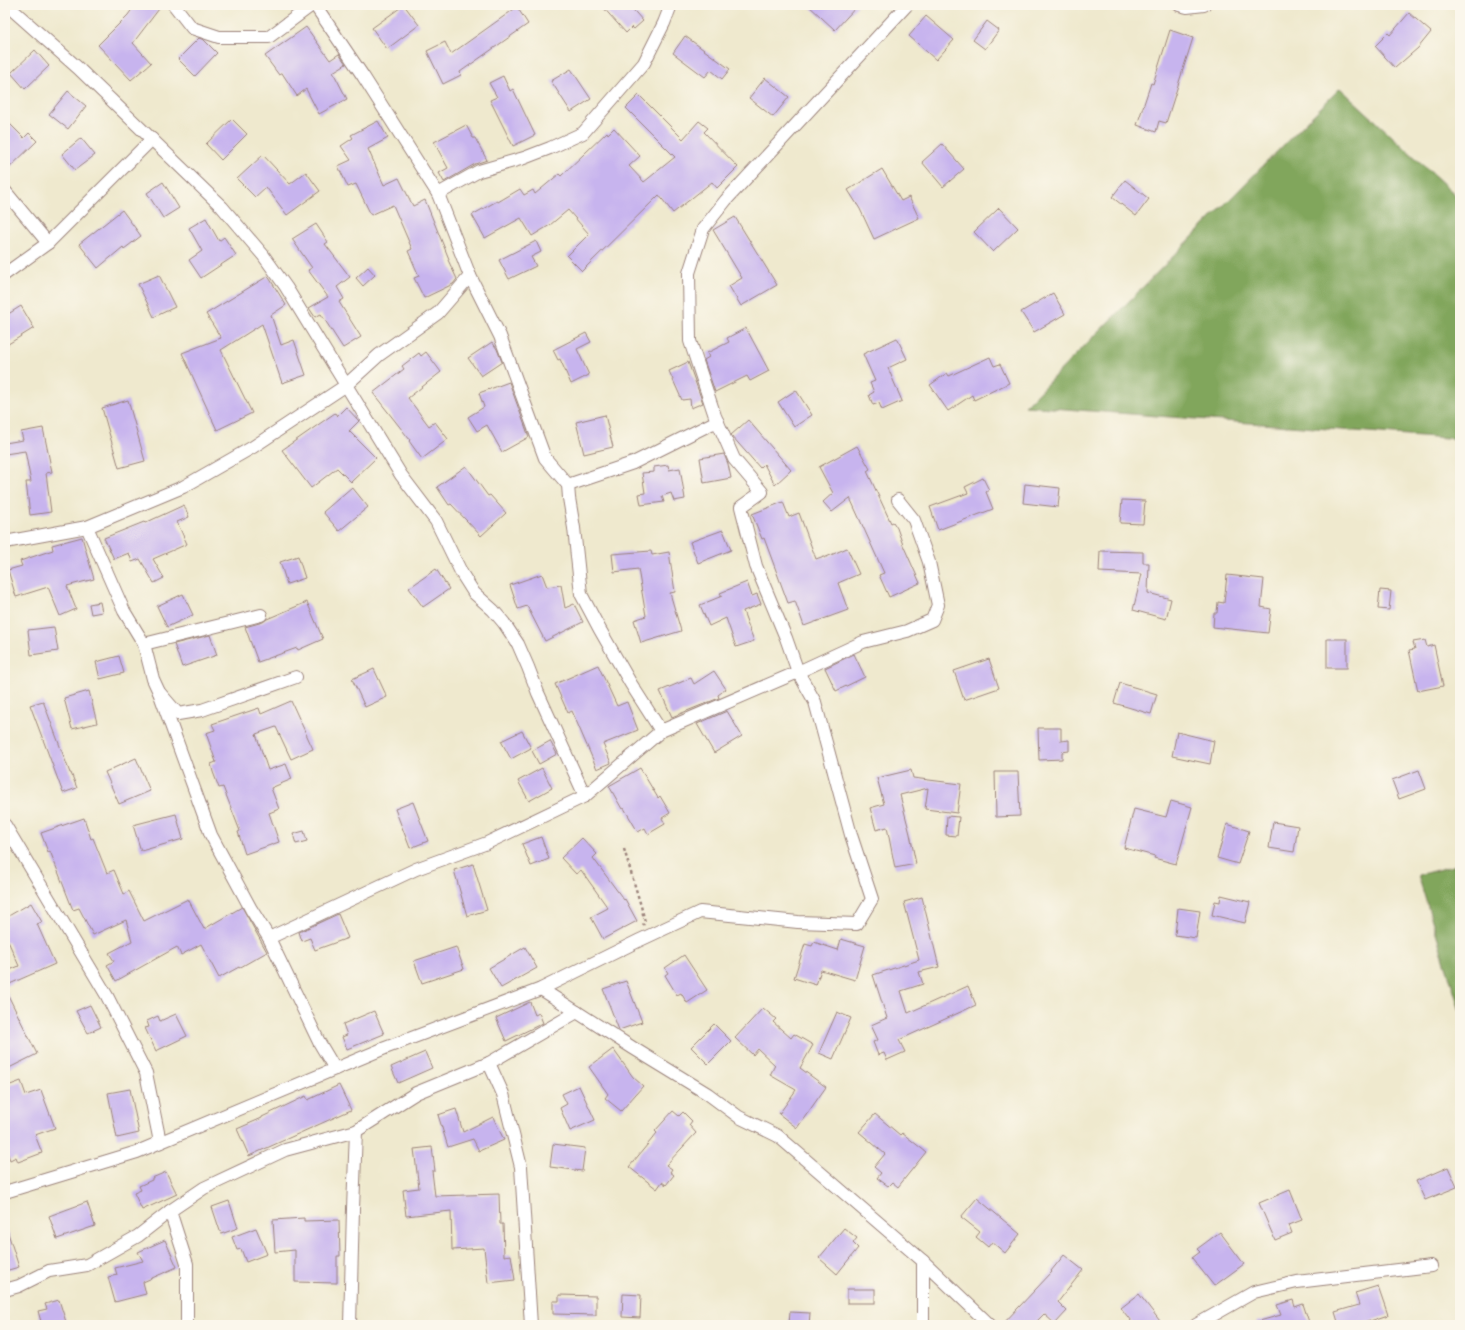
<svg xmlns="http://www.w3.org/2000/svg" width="1465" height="1330" font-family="'EB Garamond',serif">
<rect width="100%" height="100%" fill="#fbf7ec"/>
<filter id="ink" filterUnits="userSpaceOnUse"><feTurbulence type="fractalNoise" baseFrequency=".025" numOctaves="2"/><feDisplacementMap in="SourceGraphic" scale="8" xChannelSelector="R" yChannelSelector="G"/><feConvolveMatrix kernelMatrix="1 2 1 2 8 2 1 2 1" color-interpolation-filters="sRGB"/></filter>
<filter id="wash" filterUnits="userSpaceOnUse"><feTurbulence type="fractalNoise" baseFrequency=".012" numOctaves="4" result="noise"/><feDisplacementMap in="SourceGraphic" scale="16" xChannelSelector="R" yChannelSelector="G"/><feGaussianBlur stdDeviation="0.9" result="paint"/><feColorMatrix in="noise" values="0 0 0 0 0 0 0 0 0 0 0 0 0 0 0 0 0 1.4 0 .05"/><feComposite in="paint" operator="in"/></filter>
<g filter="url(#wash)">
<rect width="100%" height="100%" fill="#efe9ce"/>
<!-- forest -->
<g fill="#81a65c" stroke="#666244">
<polygon points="1340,88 1460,199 1460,439 1025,406"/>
<polygon points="1460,864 1460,1011 1418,875"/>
</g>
<g id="blocks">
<!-- building -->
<g fill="#c7b4ee">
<polygon points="135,5 162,5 133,43 151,63 131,80 98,45 128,15"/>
<polygon points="404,5 419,25 387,49 372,28"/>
<polygon points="601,5 629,5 643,21 634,29 632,27 626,33"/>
<polygon points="808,5 858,5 835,30"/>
<polygon points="517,7 528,24 460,72 461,75 443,84 427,51 445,42 451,54"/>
<polygon points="1409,13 1431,32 1418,48 1395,68 1375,46 1388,33 1390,35"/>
<polygon points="926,16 954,40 936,60 909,36"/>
<polygon points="987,21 999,30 985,49 973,40"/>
<polygon points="306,27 330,60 339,54 346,64 333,72 347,99 319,114 306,89 297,96 282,73 279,75 265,56"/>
<polygon points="1170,30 1193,38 1166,123 1159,121 1156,132 1137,125 1151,83 1153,84"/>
<polygon points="685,36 730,69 722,79 711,70 705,77 673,53"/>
<polygon points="199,38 204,40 217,53 195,76 178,59"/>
<polygon points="35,50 49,66 25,89 11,73"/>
<polygon points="571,69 591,99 571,112 551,81"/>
<polygon points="503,76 510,91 513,89 535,135 513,146 490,100 497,97 489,83"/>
<polygon points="765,78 789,97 773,117 749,98"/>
<polygon points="68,91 86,106 68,129 49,114"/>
<polygon points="639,95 683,139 699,121 708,128 704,132 738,167 717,188 712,182 673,213 659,195 582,271 567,256 589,234 568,210 550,225 532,236 521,218 485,238 472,215 497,201 498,202 520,189 524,195 533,190 535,194 559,174 561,176 607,132 608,134 614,128 640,156 629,166 644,182 675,157 626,108"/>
<polygon points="5,119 24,138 29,133 37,141 5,172"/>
<polygon points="232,119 247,134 221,160 206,144"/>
<polygon points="378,121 388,138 368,149 384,185 399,178 413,206 425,200 449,259 448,260 457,279 453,284 424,298 414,278 419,276 408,251 412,249 393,205 371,215 356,184 348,187 338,166 351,160 341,146 353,138 351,135"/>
<polygon points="466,125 473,138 475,138 487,160 475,164 444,182 439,173 448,168 434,142"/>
<polygon points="81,138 95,155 75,170 62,154"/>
<polygon points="942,144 964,169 943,187 922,162"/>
<polygon points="263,155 290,184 306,172 320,191 287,215 266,187 255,197 237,179"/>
<polygon points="882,169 901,201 909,197 919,218 874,239 860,209 848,190"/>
<polygon points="1125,180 1149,199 1136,216 1112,197"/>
<polygon points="163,182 179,208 163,218 147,193"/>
<polygon points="999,208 1018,228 993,252 974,232"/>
<polygon points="122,210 141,236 124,249 123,247 98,268 79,244"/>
<polygon points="735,217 777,285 741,306 729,286 742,278 713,230"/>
<polygon points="206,218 219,241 224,237 236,255 201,278 189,260 202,251 189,228"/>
<polygon points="316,224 328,242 325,244 350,277 337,287 344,299 339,302 361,337 343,348 321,314 315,317 309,308 328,297 308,270 312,268 292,239"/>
<polygon points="536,241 541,252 531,257 536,266 509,279 499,260"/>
<polygon points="368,267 375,275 363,286 356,278"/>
<polygon points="159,275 175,307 154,317 138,284"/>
<polygon points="268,276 286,305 271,315 281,345 294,340 306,375 282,383 262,324 221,350 252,413 217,430 182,353 221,338 206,314"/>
<polygon points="1053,293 1065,314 1034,332 1021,312"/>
<polygon points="21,306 34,328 5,346 5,316"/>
<polygon points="746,328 769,371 750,381 747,376 715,392 704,360 709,357 707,353 729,342 727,338"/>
<polygon points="586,333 591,342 577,349 589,375 571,384 560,359 558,360 553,350"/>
<polygon points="897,338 907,359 888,368 902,401 882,410 879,403 873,405 869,395 874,392 870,383 875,381 863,354"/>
<polygon points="492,342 497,349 502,362 481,376 468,358"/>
<polygon points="426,352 441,372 408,398 429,426 435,422 448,439 422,459 409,441 410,440 373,393 404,369 402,366 419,353 421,356"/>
<polygon points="990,357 994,366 1000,364 1009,383 974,400 972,395 948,411 930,385 947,373 949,376"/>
<polygon points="688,362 703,403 691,408 690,399 682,400 669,371"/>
<polygon points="509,382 529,437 502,452 487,425 477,431 468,417 484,407 479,393"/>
<polygon points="796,390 812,415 794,427 778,402"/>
<polygon points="128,400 145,461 119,468 102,408"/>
<polygon points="346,407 359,421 349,431 376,458 351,482 337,468 311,488 282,450 335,413 337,416"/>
<polygon points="605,415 613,447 584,454 576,422"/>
<polygon points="748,420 791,470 775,485 764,464 760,468 731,435"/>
<polygon points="43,428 52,472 46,473 51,512 30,515 26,482 31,482 25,451 5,454 5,443 23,440 21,432"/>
<polygon points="857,446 870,469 867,471 891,523 893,522 897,528 903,545 920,583 889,597 879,575 884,573 850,498 832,512 823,502 833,493 819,467"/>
<polygon points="724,454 728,464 731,478 704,483 700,458"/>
<polygon points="668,465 669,470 680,468 685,499 674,501 671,493 662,496 664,502 641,505 639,494 645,493 642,473 654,472 654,467"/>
<polygon points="466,466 488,496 490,495 506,513 481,536 451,504 449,505 437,487"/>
<polygon points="983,478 989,490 986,492 993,509 938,530 930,507 968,493 965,487"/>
<polygon points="1025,484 1060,488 1058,507 1023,503"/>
<polygon points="352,487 368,507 339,531 323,512"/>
<polygon points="1122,500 1145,501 1143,524 1120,523"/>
<polygon points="783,502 789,517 799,513 816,559 824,556 824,558 847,548 859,574 838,583 848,610 804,626 795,601 788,603 764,538 762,539 752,514"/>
<polygon points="184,505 189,517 177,522 187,544 153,559 164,578 154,583 140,559 132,562 129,553 114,559 104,538 144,522 145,523"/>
<polygon points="723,530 731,550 698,563 690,542"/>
<polygon points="82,537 94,579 67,586 76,609 60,616 48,587 16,597 8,570 22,566 20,561 53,550 52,545"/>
<polygon points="651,551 652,555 669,552 675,592 670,593 681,631 641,643 634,620 646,616 638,569 614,572 612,554"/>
<polygon points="1100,551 1143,552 1143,563 1149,563 1148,593 1171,599 1166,619 1133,610 1142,574 1099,572"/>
<polygon points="298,556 305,578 287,584 280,562"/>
<polygon points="436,569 449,589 423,607 409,588"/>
<polygon points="542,574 547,587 561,585 565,608 574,604 583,622 545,641 527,606 518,609 510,585"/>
<polygon points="1227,575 1264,579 1261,607 1271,609 1268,633 1213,627 1214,613 1217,613 1218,602 1224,603"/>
<polygon points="747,582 752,596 757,594 761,604 743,611 754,641 736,647 726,618 709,626 700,605 722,596 720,593"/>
<polygon points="1380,590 1391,591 1389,610 1378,609"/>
<polygon points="183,594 193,615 167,627 157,606"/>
<polygon points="100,602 102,612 91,614 89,604"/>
<polygon points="307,602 323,639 298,650 297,648 258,662 245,627 263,622 267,619"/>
<polygon points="54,627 58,651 31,655 28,630"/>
<polygon points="210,635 217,655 182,667 174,644"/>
<rect x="1327" y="639" width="20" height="29"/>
<polygon points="1425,640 1427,647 1434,645 1443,686 1418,691 1409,650 1415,649 1413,642"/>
<polygon points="854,654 865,677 836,691 825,668"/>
<polygon points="119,656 124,673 100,679 96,662"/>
<polygon points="989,659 999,688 964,700 954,671"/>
<polygon points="598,665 617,706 627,702 638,730 603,744 611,763 597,769 572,711 568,713 555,684"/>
<polygon points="374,669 387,697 365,707 352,679"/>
<polygon points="714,671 726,689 718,695 719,698 672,717 660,691 691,678 694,684"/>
<polygon points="1120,683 1157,694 1151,714 1114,703"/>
<polygon points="89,691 97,723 72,729 64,698"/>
<polygon points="43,701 70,773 71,773 77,788 63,793 30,705"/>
<polygon points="291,701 313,749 291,759 276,727 256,734 268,770 286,764 292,779 271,788 279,809 269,813 279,842 245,854 238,832 240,831 223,787 219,788 213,772 211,764 216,762 206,733 215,730 212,724 259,708 261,714"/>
<polygon points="727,711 742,736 714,753 697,724"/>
<polygon points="1038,728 1061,728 1061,741 1069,740 1069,751 1062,752 1062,759 1039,760"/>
<polygon points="522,731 531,748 511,759 501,741"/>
<polygon points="1177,732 1214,741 1210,764 1172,756"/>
<polygon points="550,741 557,754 539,764 532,751"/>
<polygon points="136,758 150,791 119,804 105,772"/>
<polygon points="542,768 552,788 529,801 518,781"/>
<polygon points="640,768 658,798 660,796 670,813 662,818 665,824 648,834 645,828 638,832 624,808 622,809 609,786"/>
<polygon points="911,770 913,778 961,784 957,813 925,809 928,788 900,795 910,834 916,864 895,868 887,827 876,830 870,808 884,804 877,778"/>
<polygon points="1419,770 1426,789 1399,799 1392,780"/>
<polygon points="995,772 1018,772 1020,816 996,817"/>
<polygon points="1171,801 1192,807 1176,864 1154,858 1155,856 1124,848 1134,809 1166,817"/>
<polygon points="413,802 428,841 410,848 395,809"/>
<polygon points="176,814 183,839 141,851 133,825"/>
<polygon points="947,816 959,817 957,836 946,835"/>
<polygon points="84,818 91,839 93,838 107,873 114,870 124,894 129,891 144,921 188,899 204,929 242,907 267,952 239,968 239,967 219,978 201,944 181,955 177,947 116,981 107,965 114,961 109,953 132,941 126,920 93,935 79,908 73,910 50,851 48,852 41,833"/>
<polygon points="1273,822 1298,826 1294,852 1269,848"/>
<polygon points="1227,824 1249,831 1238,864 1217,858"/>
<polygon points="304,831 307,841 296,844 293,834"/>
<polygon points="541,837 549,859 531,866 522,844"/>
<polygon points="582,838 597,854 593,858 624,900 625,899 637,921 603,939 591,917 608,908 581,870 576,874 561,858"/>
<polygon points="473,864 487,910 467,916 454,870"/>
<polygon points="1221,895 1250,902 1245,923 1212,915 1215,901 1220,902"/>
<polygon points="922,897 939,967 919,972 923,984 901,991 908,1013 968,986 976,1005 899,1040 905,1052 887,1060 884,1053 878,1055 873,1042 878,1040 871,1025 887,1018 873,975 919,960 904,902"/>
<polygon points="31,903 42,922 37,924 55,964 5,986 5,972 19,966 8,941 5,943 5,918"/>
<polygon points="1178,908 1200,911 1196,938 1175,935"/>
<polygon points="338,914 348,938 315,950 310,938 302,941 299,932"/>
<polygon points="841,939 865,946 855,980 821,970 816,985 794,978 805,944 812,946 814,942 838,950"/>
<polygon points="456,947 464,969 422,983 414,961"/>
<polygon points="525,947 537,968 501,988 489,968"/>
<polygon points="684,955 707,990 687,1003 681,993 677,995 665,975 668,973 665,968"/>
<polygon points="626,981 642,1022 619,1030 603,989"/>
<polygon points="5,989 37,1054 5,1070"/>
<polygon points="530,1002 535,1015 539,1013 543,1023 506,1041 496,1018"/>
<polygon points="90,1005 101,1027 88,1033 76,1011"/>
<polygon points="763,1008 776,1019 773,1022 791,1038 794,1034 813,1045 800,1068 826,1087 797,1128 779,1114 796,1090 770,1075 775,1065 758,1049 753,1055 735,1038"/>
<polygon points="374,1011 384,1034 347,1049 342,1037 347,1035 343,1024"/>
<polygon points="837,1012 851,1018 833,1059 819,1053"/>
<polygon points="176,1014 187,1036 156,1051 145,1028 149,1027 147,1021 158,1016 160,1021"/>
<polygon points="714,1024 731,1041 708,1064 691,1047"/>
<polygon points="613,1049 633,1077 643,1086 621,1111 605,1098 608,1094 589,1067"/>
<polygon points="425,1052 432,1068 398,1083 391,1067"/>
<polygon points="21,1081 26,1095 41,1090 55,1128 35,1135 42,1153 18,1162 16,1157 10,1160 5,1147 5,1087"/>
<polygon points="339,1085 351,1110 249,1156 237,1129 262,1118 262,1117 306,1096 308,1100"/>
<polygon points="579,1086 595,1120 570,1131 560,1108 567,1104 562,1094"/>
<polygon points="130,1089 139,1133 117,1138 108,1093"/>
<polygon points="456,1109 463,1132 493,1117 504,1140 479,1151 473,1139 448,1147 438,1115"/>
<polygon points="673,1111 679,1116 683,1112 692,1121 689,1125 696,1133 666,1165 672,1169 670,1172 674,1175 666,1185 662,1182 657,1189 629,1167 657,1133 655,1131"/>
<polygon points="875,1114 900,1135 902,1133 926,1152 898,1187 892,1182 888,1186 877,1178 881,1173 874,1167 885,1154 859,1132"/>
<polygon points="553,1144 585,1148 582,1171 550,1167"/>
<polygon points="432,1147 435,1171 432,1171 435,1196 499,1194 500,1224 503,1224 504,1256 511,1255 515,1280 488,1283 484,1248 452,1250 451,1211 406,1216 403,1190 419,1188 414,1149"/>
<polygon points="1448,1167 1457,1187 1425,1200 1416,1181"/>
<polygon points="166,1172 177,1194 142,1210 134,1193 141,1190 139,1186 152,1180 152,1178"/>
<polygon points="1290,1190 1302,1220 1289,1225 1292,1233 1275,1240 1259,1203"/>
<polygon points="977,1198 1020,1234 1005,1253 992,1242 988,1247 976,1237 980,1232 961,1217"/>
<polygon points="229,1201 238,1228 221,1234 212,1207"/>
<polygon points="87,1202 95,1226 57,1239 49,1216"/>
<polygon points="304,1218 304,1221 339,1220 340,1256 337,1256 337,1283 295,1282 295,1250 275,1252 273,1220"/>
<polygon points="256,1228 267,1254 246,1262 241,1249 237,1250 232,1237"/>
<polygon points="844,1228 857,1238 853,1243 858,1248 837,1274 819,1258"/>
<polygon points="5,1230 7,1230 19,1267 5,1271"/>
<polygon points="1220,1232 1244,1264 1214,1286 1192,1258 1200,1252 1197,1249"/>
<polygon points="165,1240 177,1267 143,1282 146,1294 115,1302 108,1277 117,1275 115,1268 143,1261 138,1252"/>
<polygon points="1064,1255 1083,1270 1058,1302 1067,1311 1055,1324 1044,1314 1033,1325 1002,1325 1052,1272 1051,1271"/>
<polygon points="1378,1286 1388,1315 1358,1325 1339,1325 1335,1312 1359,1305 1355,1293"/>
<rect x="847" y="1289" width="28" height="14"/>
<polygon points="623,1294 641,1295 640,1318 622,1317"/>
<polygon points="1139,1294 1163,1325 1134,1325 1121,1308"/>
<polygon points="559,1295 596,1296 596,1315 553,1314 553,1301 559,1301"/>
<polygon points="59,1300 67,1325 42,1325 38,1311 47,1309 45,1304"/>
<polygon points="1293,1300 1295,1307 1303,1304 1310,1325 1257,1325 1256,1322 1281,1315 1277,1305"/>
<polygon points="790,1312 810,1313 809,1325 789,1325"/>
</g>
</g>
</g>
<g filter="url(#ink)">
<use href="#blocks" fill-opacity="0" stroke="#9c847c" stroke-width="1"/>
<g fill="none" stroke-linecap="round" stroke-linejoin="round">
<defs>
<g id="minor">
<polyline points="7,5 78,68 222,207 263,255 286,287 401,475 436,521 462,574 474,593 493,610 504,623 518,644 528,667 538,693 585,796"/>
<polyline points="174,5 192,28 219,37 269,37 312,5"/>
<polyline points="315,5 363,76 438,194 470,276 500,336 545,458 568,485 569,498 574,528 581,594 599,628 631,684 661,731"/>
<polyline points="1179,5 1187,7 1204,5"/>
<polyline points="5,191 48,243"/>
<polyline points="438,194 479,171 524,158 550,148 583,133 644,63 664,23 671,5"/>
<polyline points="5,274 48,243 152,139"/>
<polyline points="568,485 633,463 711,424 718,422"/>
<polyline points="87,527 124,611 144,644 153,679 159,692 178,714 202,710 296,677"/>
<polyline points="5,542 87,527 183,487 253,447 345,386 379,355 438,313 470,276"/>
<polyline points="144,644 261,615"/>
<polyline points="159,692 211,835 251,909 269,938 319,1042 335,1069"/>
<polyline points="5,825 107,996 146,1073 160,1142"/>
<polyline points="269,938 416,869 487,843 585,796 661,731 798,672 863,642 907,631 932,620 938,605 929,562 914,520 898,500"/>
<polyline points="541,989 633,1048 708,1094 739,1117 778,1136 923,1261 990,1325"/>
<polyline points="489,1063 503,1094 521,1167 531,1325"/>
<polyline points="5,1192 137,1152 385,1048 541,989 638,941 700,912 798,922 857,924 872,899 851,835 815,702 798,672 786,638 756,566 741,507 762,492 734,459 715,416 690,341 689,273 703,229 726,200 907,5"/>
<polyline points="170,1211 187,1264 187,1325"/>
<polyline points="923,1261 923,1325"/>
<polyline points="5,1290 19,1286 49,1271 87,1265 138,1236 170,1211 204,1188 285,1150 356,1131 416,1093 489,1063 577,1012"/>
<polyline points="350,1325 353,1209 356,1131"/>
<polyline points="1196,1325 1254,1292 1297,1282 1431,1266"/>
</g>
</defs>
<!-- minor casing -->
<use href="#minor" stroke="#9c847c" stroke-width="14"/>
<!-- path -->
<polyline stroke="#9c847c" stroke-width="2.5" stroke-dasharray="3 3" stroke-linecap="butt" points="624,849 641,906 645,922 643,925"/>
<!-- minor -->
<use href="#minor" stroke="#fff" stroke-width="12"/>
</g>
</g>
<!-- margin -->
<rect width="1465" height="1330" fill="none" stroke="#fbf7ec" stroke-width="20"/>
</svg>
